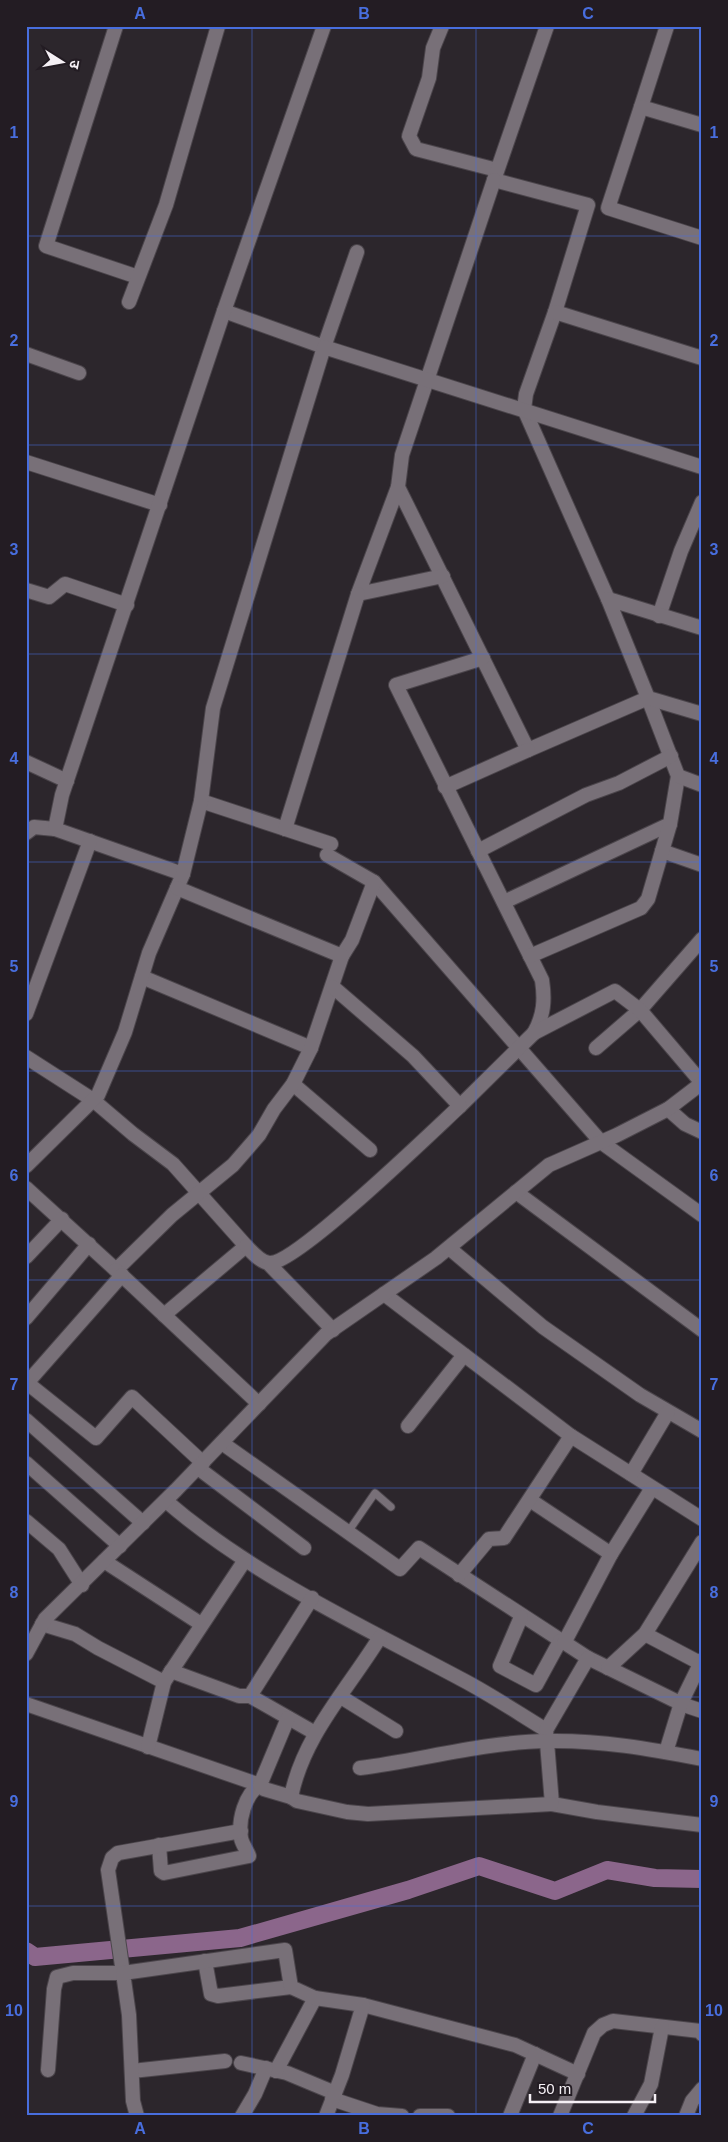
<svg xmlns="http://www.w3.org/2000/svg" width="728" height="2142" font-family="Helvetica,'Noto Sans Devanagari',sans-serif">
<rect width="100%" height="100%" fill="#2c262c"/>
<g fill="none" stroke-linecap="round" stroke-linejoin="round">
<!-- canal -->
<polyline stroke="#8b668b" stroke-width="18" points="26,1951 35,1957 240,1938 408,1890 479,1866 555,1891 607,1870 655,1878 702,1879"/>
<defs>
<polyline id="service" points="348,1532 375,1493 391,1507"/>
<g id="minor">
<polyline points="116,26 46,246 138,277"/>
<polyline points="442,26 433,48 429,78 409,136 416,149 497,170"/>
<polyline points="547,26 494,180 588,205 555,312 526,394 524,409 608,599"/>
<polyline points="641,107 667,26"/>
<polyline points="702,125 641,107 608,208 702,238"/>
<polyline points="494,180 402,455 398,487 528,750 648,698 678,776 670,824 504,902"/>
<polyline points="129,302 166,205 218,26"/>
<polyline points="224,311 324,347 357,252"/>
<polyline points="555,312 702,358"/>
<polyline points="26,354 79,373"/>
<polyline points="26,462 160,505"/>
<polyline points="398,487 358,594 443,576"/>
<polyline points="26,590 49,597 65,584 127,605"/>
<polyline points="659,616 681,551 702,502"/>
<polyline points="702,628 608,599 648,698 702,714"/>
<path d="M483,658L396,685L542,980C545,1000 544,1015 534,1033"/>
<polyline points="26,762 67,781"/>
<polyline points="678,776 702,785"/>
<polyline points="445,787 528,750"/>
<polyline points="201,801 331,844"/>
<polyline points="285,829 358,594"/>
<polyline points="26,833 34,827 55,829"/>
<polyline points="478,851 586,795 619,783 671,756"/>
<polyline points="662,851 702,865"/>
<polyline points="327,855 374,882 601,1142 702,1215"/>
<polyline points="183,874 55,829 62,795 224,311 324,26"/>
<polyline points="342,956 352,940 374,882"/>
<polyline points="530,956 641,908 648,899 670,824"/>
<polyline points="142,977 311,1048"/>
<polyline points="26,1014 90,841"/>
<polyline points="596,1048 640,1010 702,939"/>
<polyline points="26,1057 93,1100 133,1134 173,1164 246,1246 164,1315"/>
<polyline points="293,1084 370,1150"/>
<polyline points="460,1106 534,1033 615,991 640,1010 702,1083"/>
<polyline points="668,1109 685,1124 702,1132"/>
<polyline points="26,1166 98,1095 125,1032 149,953 183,874 201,801 213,708 324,347 702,467"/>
<polyline points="26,1188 116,1270 172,1215 233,1165 259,1135 274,1109 293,1084 311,1048 342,956 177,888"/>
<polyline points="516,1192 702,1330"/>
<path d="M246,1246C252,1252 261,1263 270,1263C297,1263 433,1131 460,1106L413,1056L333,987"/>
<polyline points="449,1248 543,1327 640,1395 702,1431"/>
<polyline points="26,1257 62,1219"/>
<polyline points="269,1264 333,1330"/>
<polyline points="116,1270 259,1404"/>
<polyline points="384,1294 571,1436 702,1519"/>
<polyline points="26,1318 89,1244"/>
<polyline points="26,1382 96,1438 132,1397 203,1463"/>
<polyline points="27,1383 122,1275"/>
<polyline points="26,1420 143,1523"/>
<polyline points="408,1426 464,1355"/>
<polyline points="222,1443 400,1569 419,1548 588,1658 684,1705 702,1711"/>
<polyline points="26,1463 120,1546"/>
<polyline points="198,1468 304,1548"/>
<polyline points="631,1474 668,1412"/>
<polyline points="530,1500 611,1554"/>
<path d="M166,1501C253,1576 360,1625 461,1679C490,1694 518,1713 546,1730L552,1804L597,1812L702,1825"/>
<polyline points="26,1521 59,1549 82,1585"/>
<polyline points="104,1561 201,1624"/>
<polyline points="459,1575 489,1539 504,1538 571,1436"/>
<polyline points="312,1598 250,1696 315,1733"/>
<polyline points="521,1617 500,1666 536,1685 560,1641"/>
<polyline points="42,1624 75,1634 98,1648 164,1682"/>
<polyline points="645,1634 700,1663"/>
<path d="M380,1637C348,1689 303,1736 291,1797L297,1801L347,1812L368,1814L552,1804"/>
<polyline points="564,1643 611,1554 652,1488"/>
<polyline points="26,1654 45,1619 176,1490 326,1334 436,1258 549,1165 617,1135 668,1109 702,1083"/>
<polyline points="608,1668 645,1634 702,1542"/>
<polyline points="171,1671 239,1696 250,1696"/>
<polyline points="341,1697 396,1731"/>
<path d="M26,1704L260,1785C245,1794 238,1820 241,1838C242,1844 247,1850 249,1856L164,1873L161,1871L159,1845"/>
<polyline points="288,1718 260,1785 264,1789 291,1797"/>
<polyline points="546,1730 588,1658"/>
<polyline points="148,1747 164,1682 245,1560"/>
<polyline points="666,1752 681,1703 702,1660"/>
<path d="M360,1768C422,1760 484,1742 548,1741C600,1740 651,1749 702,1759"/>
<polyline points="205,1961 211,1994 218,1996 291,1987"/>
<polyline points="363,2005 515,2045 578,2074"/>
<polyline points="241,2063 287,2073 335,2093"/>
<polyline points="48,2070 54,1989 57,1977 73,1973 123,1973 108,1870 112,1858 118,1853 241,1831"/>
<polyline points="132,2071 225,2061"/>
<polyline points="276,2071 315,1998"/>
<polyline points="332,2099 377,2114 402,2116"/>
<polyline points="137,2116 133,2101 129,2015 123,1973 285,1950 291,1987 315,1998 363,2005 342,2075 326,2116"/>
<polyline points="242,2116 255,2094 266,2068"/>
<polyline points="420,2116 448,2116"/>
<polyline points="510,2116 535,2054"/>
<polyline points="560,2116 594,2033 603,2025 613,2021 700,2031 702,2034"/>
<polyline points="634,2116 651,2084 662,2027"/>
<polyline points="686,2116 692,2101 702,2089"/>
</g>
</defs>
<!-- service casing -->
<use href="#service" stroke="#4b454b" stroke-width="9"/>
<!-- minor casing -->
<use href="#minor" stroke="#4b454b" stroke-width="16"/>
<!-- service -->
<use href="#service" stroke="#787078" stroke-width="7"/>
<!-- minor -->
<use href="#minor" stroke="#787078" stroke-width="14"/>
</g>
<!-- grid -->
<path fill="none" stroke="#486ede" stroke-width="1" stroke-opacity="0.55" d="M252,26V2116M476,26V2116M26,236H702M26,445H702M26,654H702M26,862H702M26,1071H702M26,1280H702M26,1488H702M26,1697H702M26,1906H702"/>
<!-- border -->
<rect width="728" height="2142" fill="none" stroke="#231c23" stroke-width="55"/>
<!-- north arrow -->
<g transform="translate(62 62) rotate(101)" stroke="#231c23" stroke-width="4" paint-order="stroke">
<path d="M0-4L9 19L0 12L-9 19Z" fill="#f5f0f5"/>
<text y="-8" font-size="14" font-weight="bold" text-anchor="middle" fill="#f5f0f5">उ</text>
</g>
<!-- scale -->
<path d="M530 2094v8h125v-8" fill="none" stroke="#f5f0f5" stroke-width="2.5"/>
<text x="538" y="2094" font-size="15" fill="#f5f0f5" stroke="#231c23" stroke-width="4" paint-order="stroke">50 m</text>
<rect x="28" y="28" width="672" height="2086" fill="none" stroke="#486ede" stroke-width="2"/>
<g font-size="16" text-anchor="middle" font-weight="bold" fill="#486ede">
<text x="140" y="19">A</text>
<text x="364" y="19">B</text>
<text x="588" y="19">C</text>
<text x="14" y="138">1</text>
<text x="714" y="138">1</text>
<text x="14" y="346">2</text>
<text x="714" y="346">2</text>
<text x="14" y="555">3</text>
<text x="714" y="555">3</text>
<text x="14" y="764">4</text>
<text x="714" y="764">4</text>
<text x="14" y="972">5</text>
<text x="714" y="972">5</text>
<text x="14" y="1181">6</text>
<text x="714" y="1181">6</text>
<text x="14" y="1390">7</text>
<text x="714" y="1390">7</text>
<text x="14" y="1598">8</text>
<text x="714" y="1598">8</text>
<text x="14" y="1807">9</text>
<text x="714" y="1807">9</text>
<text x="14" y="2016">10</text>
<text x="714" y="2016">10</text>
<text x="140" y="2134">A</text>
<text x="364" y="2134">B</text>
<text x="588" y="2134">C</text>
</g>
</svg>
